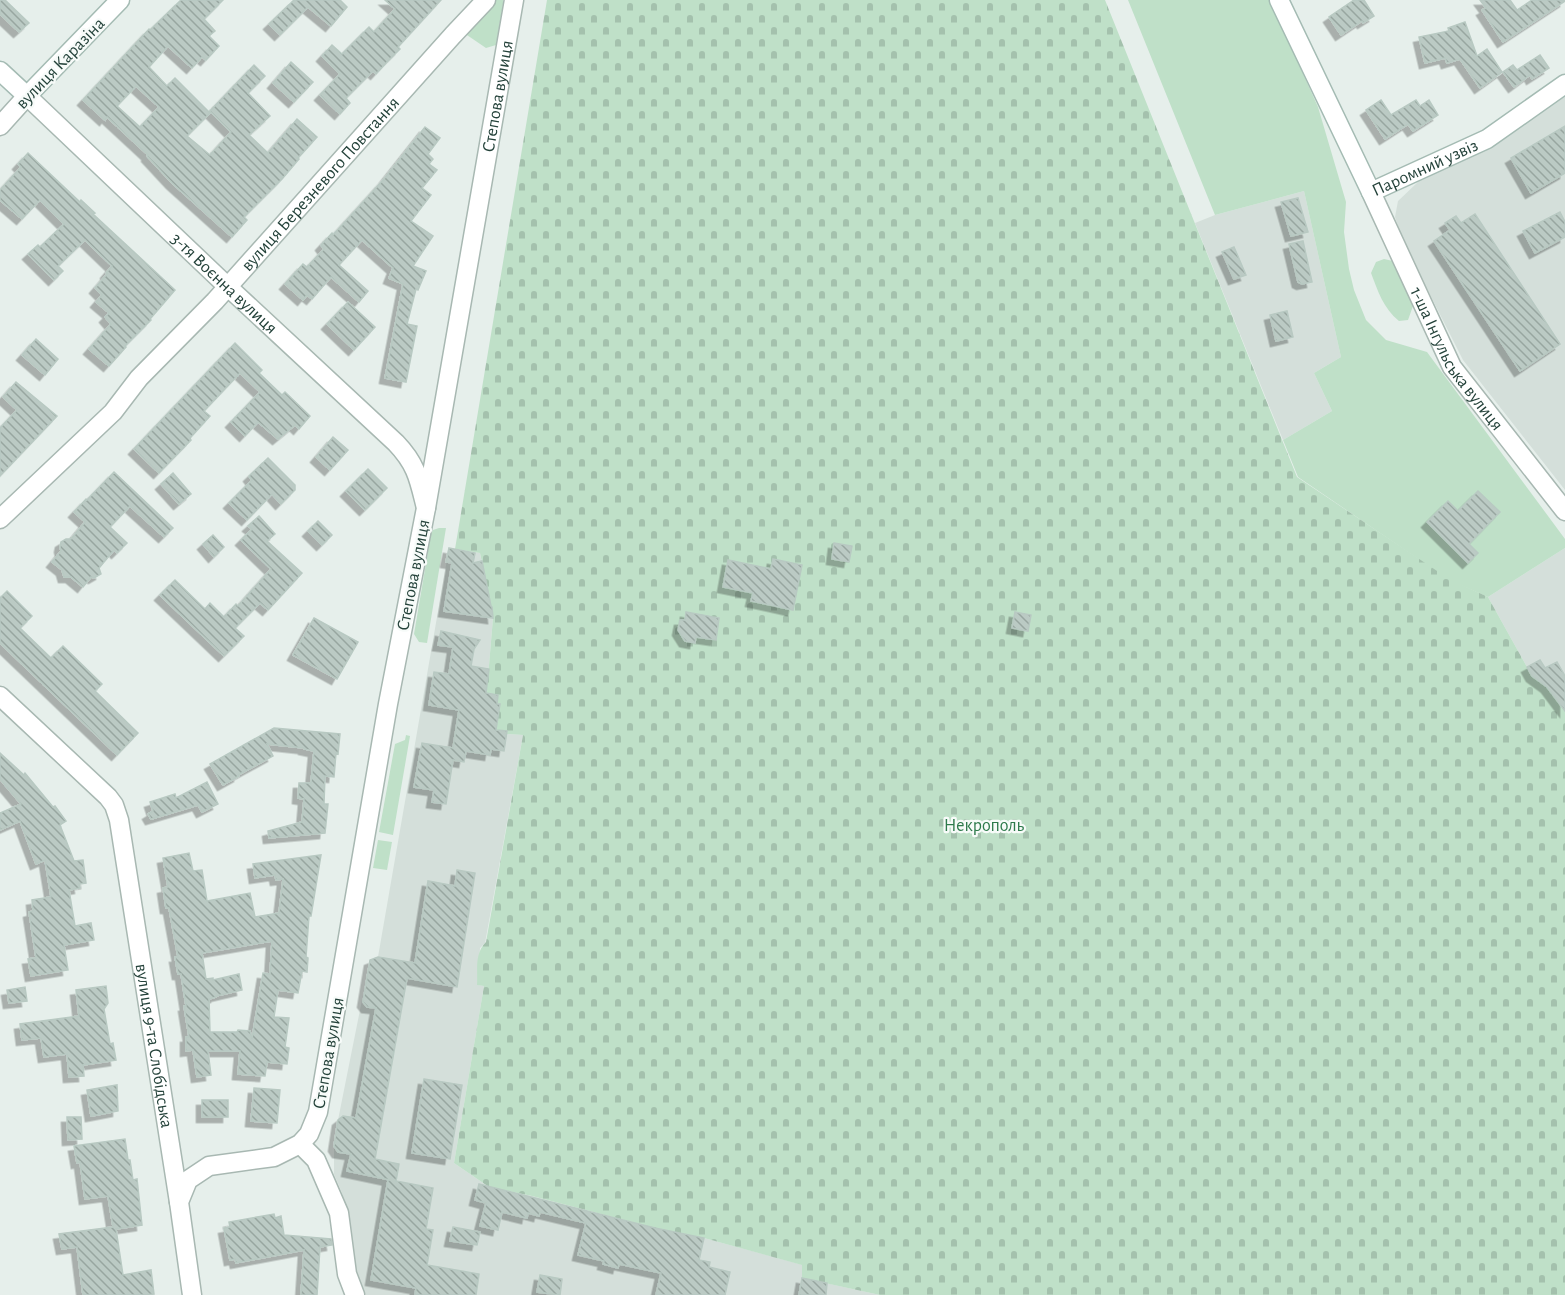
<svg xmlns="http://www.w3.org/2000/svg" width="1565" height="1295" font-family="'Alegreya Sans',sans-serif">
<defs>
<pattern id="cemetery-stones" width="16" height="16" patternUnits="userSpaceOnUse" patternTransform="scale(1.5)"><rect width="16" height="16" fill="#bfe0c8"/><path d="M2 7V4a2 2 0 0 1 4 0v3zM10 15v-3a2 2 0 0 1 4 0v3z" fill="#a4c1ad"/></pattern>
<pattern id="building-back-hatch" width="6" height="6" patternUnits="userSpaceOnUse" patternTransform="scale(1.5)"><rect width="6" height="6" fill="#bbcac4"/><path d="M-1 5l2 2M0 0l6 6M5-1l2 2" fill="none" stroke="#98a6a0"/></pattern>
<filter id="shadow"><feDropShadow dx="-5.5" dy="5.5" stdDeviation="0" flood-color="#0004"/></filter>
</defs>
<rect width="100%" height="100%" fill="#e6efeb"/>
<!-- built -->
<g fill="#d4dfda">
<polygon points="1565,92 1565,490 1463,360 1403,241 1395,217 1398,201 1418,182 1493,143"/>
<polygon points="1304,191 1341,357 1314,373 1332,411 1283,440 1195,223 1215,215"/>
<polygon points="449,548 480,553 490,606 492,607 493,618 488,677 500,704 507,734 523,735 485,943 480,948 478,985 484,986 454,1163 489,1187 532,1196 655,1228 704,1238 803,1265 803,1278 880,1295 366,1295 359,1284 356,1274 348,1219 342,1193 334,1174 334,1146 338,1120 370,960 378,957"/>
<polygon points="1565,548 1565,706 1560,705 1547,687 1532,676 1488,597"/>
</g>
<!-- grass -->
<g fill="#bfe0c8">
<polygon points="492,0 503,0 503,4 496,45 486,48 464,33"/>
<polygon points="1128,0 1270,0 1318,107 1346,202 1344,232 1349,269 1354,290 1366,320 1386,340 1427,352 1565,539 1565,548 1488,597 1449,580 1298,477 1283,440 1332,411 1314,373 1341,357 1304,191 1215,215"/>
<path d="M1384,259L1393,261L1399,271L1413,306L1408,320L1399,321C1383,308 1378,291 1371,273L1376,262Z"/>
<polygon points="439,528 446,528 427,643 419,642 414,634 431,534 433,530"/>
<polygon points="406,735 410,736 393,835 379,832 395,744 405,740"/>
<polygon points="378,840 392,842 387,870 373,868"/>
</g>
<!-- cemetery -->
<path fill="url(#cemetery-stones)" d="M547,0H1105L1297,477L1449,579L1488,597L1532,676L1547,687L1560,705L1565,706V1295H880L802,1278V1265L704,1238L655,1228L532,1196L489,1187L454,1163L484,986L477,985C478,970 474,954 486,942L523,735L507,734V731L496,730L500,704L469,691L488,677L493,618L492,607L491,606L480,553L455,549Z"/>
<!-- building -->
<g fill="url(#building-back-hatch)" stroke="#b8c9c2" stroke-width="1.5" fill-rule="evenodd" filter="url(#shadow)">
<polygon points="0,0 5,0 29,23 19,32 0,14"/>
<path d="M181,0H223L204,19L215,31L209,36L219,46L206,60L202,57L192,68L168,46L149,67L167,86L175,78L210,113L187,136L210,155L231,132L210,111L254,65L265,76L248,93L270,116L249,135L268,153L297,119L317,137L298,158L299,159L282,179L244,217L247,220L232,237L172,183L147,156L148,155L107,117L105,120L83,100L149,29L150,30ZM136,86L159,107L140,127L117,106Z"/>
<polygon points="294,0 340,0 347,7 331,26 308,7 280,35 269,24"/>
<polygon points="385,0 441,0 398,47 400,49 388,61 376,74 373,71 346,98 350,103 340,114 320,95 340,74 322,56 332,45 342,54 369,27 374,32 395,9"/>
<polygon points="1354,0 1364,0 1374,16 1363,23 1362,21 1341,35 1329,17"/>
<polygon points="1480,0 1510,0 1517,10 1532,0 1565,0 1565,1 1503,42 1482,10 1486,8"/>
<polygon points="1465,22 1477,56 1487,49 1502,72 1480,88 1460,59 1447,63 1445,58 1425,63 1419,37 1449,31 1448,28"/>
<polygon points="1540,55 1549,68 1532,79 1530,75 1514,87 1503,72 1513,65 1517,70"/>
<polygon points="291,62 313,82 294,102 273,83"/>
<polygon points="1381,100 1391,115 1416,100 1420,106 1429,100 1438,115 1413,131 1408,124 1385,139 1366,110"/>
<polygon points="1565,126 1565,173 1531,193 1511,158"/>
<polygon points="425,127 440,138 428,154 433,159 429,164 437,170 422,188 431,195 411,221 433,236 413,266 426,271 418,290 416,289 407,324 417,326 406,382 385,378 403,284 389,278 393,268 362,240 339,265 368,291 359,302 331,277 312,299 307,295 303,300 285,284 303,264 307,267 324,249 321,245 332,233 333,235 384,179"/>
<polygon points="28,153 80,202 81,200 95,213 93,214 175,290 150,319 151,320 125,346 126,347 109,366 89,349 111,324 105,317 109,313 96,302 102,295 95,288 107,274 106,273 112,266 85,240 58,266 63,271 54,280 28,254 38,245 40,247 64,224 40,200 22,219 0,200 0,190 21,167 18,164"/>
<polygon points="1298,198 1308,232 1291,236 1281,202"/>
<polygon points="1560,212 1565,222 1565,237 1535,253 1523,231"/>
<polygon points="1475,214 1560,344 1520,371 1434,241 1450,230 1445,223 1456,216 1461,223"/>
<polygon points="1303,241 1312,282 1302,284 1298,282 1289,244"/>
<polygon points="1234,247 1246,275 1234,279 1222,252"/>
<polygon points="348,302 375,327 354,350 327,324"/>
<polygon points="1287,311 1293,337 1276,341 1270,315"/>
<polygon points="36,339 58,359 45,375 22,355"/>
<polygon points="235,343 262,370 259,373 282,395 285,392 310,416 299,429 295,425 278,439 258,422 245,436 231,422 260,392 240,373 204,411 210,416 190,438 191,440 159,473 134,449"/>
<polygon points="16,382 57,416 0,476 0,428 17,410 3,397"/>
<polygon points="333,437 348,450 330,470 316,457"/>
<polygon points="268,458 295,485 295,490 281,504 272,494 247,520 229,503 252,480 249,476"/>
<polygon points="368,469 387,488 365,510 346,491"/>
<polygon points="114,472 173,528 164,537 130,506 110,527 127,543 117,553 114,550 99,568 101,574 94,578 91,577 83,587 71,577 64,577 62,570 52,562 61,551 60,547 61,542 66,539 71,539 85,522 74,512 86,499 87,500"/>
<polygon points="173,473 191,494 179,504 161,484"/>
<polygon points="1478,491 1500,512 1469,544 1478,553 1468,563 1427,522 1448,501 1458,511"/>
<polygon points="259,516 275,534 267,541 302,573 268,610 260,603 235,628 244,636 224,656 160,595 175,580 205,609 210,603 224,617 236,604 238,606 271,569 241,540 252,529 248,526"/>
<polygon points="318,521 332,535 322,545 308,531"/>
<polygon points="213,535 224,547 214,557 203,544"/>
<polygon points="834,543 852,546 849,562 832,559"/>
<polygon points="449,548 475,553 473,563 482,561 491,606 492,607 493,618 444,611 452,563 446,562"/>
<polygon points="773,559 802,565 793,610 751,601 753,593 723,587 728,560 771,569"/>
<polygon points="7,591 32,616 20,628 51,658 63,646 102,684 95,691 138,733 117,755 0,643 0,598"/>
<polygon points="686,612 719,618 716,640 696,637 695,643 685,641 678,630 680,620 685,620"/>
<polygon points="1015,612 1031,615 1028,631 1012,628"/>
<polygon points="314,618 358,642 337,679 293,655"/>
<polygon points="441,631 480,640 474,649 471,666 489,669 486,693 498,695 497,704 500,704 496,730 507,731 504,751 491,749 490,755 466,751 464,762 453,760 446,804 432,802 434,790 414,787 422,743 453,748 459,710 429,705 434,672 449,674 453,647 438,645"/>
<polygon points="1540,660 1545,668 1557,662 1565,676 1565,711 1547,687 1532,676 1527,667"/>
<polygon points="274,728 340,734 338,754 336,753 334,777 325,776 324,804 328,804 325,833 269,838 268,831 302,822 304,799 298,798 299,783 311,783 314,751 304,749 304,748 267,744 273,756 238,775 239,776 223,785 210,764"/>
<polygon points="0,753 24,775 25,773 53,807 55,806 66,821 60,825 74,861 83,860 86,883 79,884 80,888 69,890 75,926 91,923 94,940 64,945 68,970 31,976 28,959 36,958 29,912 33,911 32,900 51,897 45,860 36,864 20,821 0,830 0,813 21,804 0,779"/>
<polygon points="207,782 218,804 202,812 198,805 151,819 148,814 153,811 150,802 175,794 176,798"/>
<path d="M189,853L193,871L202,870L207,901L250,893L255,917L279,913L283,879L276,880L275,875L255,878L253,864L321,855L311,916H309L306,957L308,958L307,972L302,971L298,993L278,990L274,1017L289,1018L285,1047L289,1048L287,1064L267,1062L265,1076L238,1074L240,1051H208L211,1075L197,1077L193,1050L186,1051V1037H189L184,1006H186L181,974H178L175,957H178L169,908H166L163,888L168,887L163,858ZM272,941L270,974L263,973L252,1039L250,1031L238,1030L237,1032H210L209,999L216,997V996L242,990L239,974L213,980V978L206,979L202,953Z"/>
<polygon points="457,870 475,873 457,987 407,978 375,1159 399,1164 396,1181 433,1188 426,1229 433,1230 427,1265 479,1274 476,1295 415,1295 416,1288 371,1280 388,1180 390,1180 347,1171 351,1154 338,1152 334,1146 338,1120 343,1116 356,1118 376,1008 367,1007 363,1002 370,960 378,957 415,963 428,881 455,886"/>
<polygon points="106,986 108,1003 104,1009 110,1044 113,1043 116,1060 83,1065 84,1076 69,1077 67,1054 44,1057 41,1038 22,1040 20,1024 79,1016 76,990"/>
<polygon points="25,987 27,1001 9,1003 7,990"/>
<polygon points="424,1079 462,1085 450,1159 412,1153"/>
<polygon points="117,1085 118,1111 91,1116 87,1090"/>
<polygon points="254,1088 280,1090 277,1123 251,1121"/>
<rect x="202" y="1100" width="26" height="17"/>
<polygon points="67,1117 81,1117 82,1139 68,1140"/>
<polygon points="125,1139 128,1160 130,1160 133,1180 137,1179 142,1225 116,1229 123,1275 151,1270 154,1294 144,1295 83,1295 77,1247 62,1249 59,1234 113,1227 108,1196 85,1199 80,1162 77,1163 74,1146"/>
<polygon points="479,1184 655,1228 704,1238 699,1260 710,1262 709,1267 730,1272 725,1295 656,1295 661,1273 619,1264 618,1268 603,1264 604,1261 578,1255 586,1223 540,1212 539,1216 528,1213 527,1218 502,1212 498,1230 480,1226 486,1203 475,1200"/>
<polygon points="274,1214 275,1218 281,1216 284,1235 331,1239 332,1245 320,1247 317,1295 301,1295 304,1250 236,1263 235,1259 230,1260 224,1228 230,1227 229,1222"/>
<polygon points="453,1227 480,1232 477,1245 450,1241"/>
<polygon points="540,1275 562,1279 560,1295 537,1292"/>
<polygon points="802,1278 827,1283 826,1295 799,1295"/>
</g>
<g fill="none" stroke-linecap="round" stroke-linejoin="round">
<defs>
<g id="minor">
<polyline points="0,126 27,96"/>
<path id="s1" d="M1371,192L1452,367L1565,511"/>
<path id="s2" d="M426,508L514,0"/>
<path id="s3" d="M0,519L113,412L139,378L215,301L453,35L486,0"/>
<path id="s4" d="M0,696L108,797L114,805L119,820L179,1202"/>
<polyline points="300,1144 316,1160 339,1213 347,1274 355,1295"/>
</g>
<g id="tertiary">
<path id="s5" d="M27,96L227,286L396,443C417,465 419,480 426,508L388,704L318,1112L309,1134L300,1144L274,1157L209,1166L188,1180L179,1202L192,1295"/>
</g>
<g id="secondary">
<path id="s6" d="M1279,0L1371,192L1487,139L1565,84"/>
<polyline points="0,71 27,96 120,0"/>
</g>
</defs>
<!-- minor casing -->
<use href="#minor" stroke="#a8b8b2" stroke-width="21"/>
<!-- tertiary casing -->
<use href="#tertiary" stroke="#a8b8b2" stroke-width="21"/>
<!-- secondary casing -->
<use href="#secondary" stroke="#a4bbb3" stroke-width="21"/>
<!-- minor -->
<use href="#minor" stroke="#fff" stroke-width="18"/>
<!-- tertiary -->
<use href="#tertiary" stroke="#fff" stroke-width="18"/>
<!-- secondary -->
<use href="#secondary" stroke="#fff" stroke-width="18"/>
</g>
<g text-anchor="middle" stroke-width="4.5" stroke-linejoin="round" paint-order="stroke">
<!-- street labels -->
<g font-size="18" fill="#24423a" stroke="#f7fbf9">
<text transform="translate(60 63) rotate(-46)" y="6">вулиця Каразіна</text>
<text dy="6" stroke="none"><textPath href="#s2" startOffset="418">Степова вулиця</textPath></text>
<text dy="6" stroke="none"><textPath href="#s6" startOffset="272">Паромний узвіз</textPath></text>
<text dy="6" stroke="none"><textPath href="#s3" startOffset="464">вулиця Березневого Повстання</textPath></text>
<text dy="6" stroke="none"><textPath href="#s5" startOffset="272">3-тя Воєнна вулиця</textPath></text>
<text dy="6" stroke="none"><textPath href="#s1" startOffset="188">1-ша Інгульська вулиця</textPath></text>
<text transform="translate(413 575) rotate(-79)" y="6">Степова вулиця</text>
<text dy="6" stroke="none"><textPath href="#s4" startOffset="402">вулиця 9-та Слобідська</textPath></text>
<text transform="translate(328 1053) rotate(-80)" y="6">Степова вулиця</text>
</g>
<!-- park labels -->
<g font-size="18" fill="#2d7a4b" stroke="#f7fbf9">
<text x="984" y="831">Некрополь</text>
</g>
</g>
</svg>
